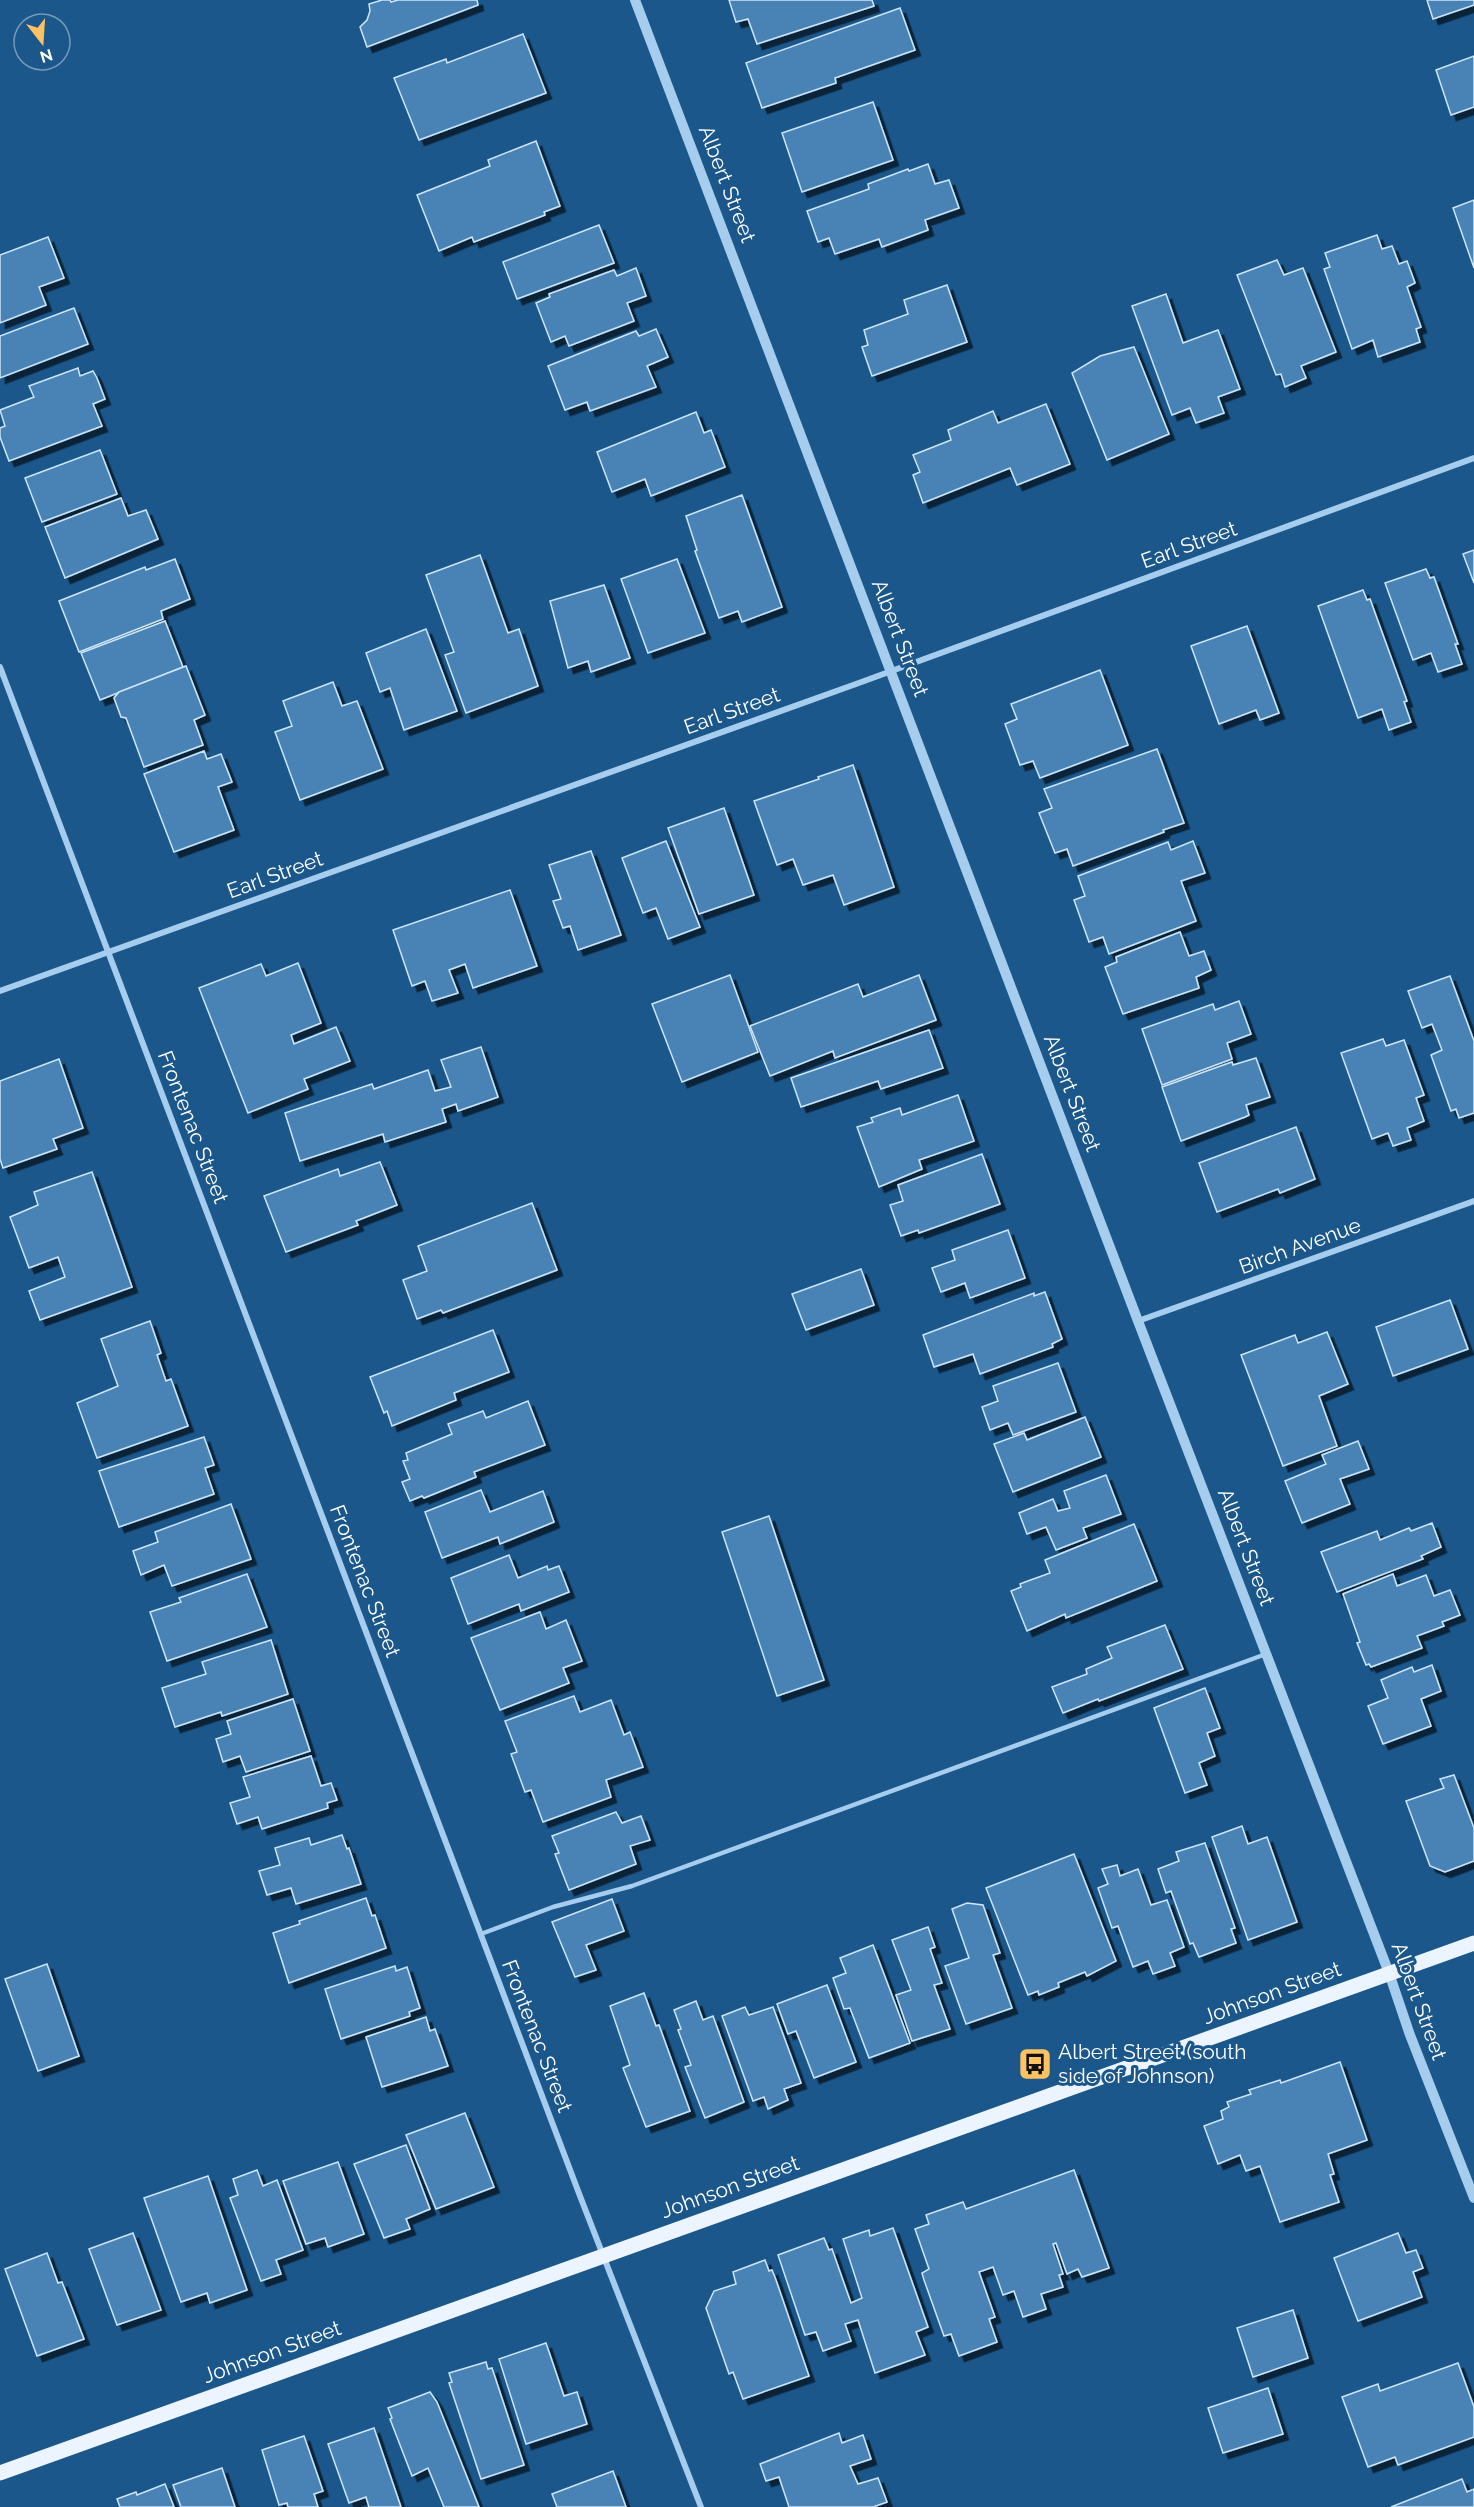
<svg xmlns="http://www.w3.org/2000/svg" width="1474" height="2507" font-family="Raleway,sans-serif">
<defs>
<filter id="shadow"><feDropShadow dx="5.5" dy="5.5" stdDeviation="0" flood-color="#0009"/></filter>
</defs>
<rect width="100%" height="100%" fill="#1b578b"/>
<!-- building -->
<g fill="#4883b5" stroke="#cce5f9" stroke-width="1.5" filter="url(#shadow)">
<polygon points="382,0 390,0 391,2 398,0 477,0 478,5 367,47 360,27 367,20 370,11 369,4"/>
<polygon points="729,0 872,0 874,6 757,44 748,19 736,22"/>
<polygon points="1427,0 1474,0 1474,5 1433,19"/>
<polygon points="900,8 915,50 835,78 836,83 762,108 746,63"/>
<polygon points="523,34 546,93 419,140 394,78 446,59 447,63"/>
<polygon points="1474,56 1474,107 1451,115 1436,70"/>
<polygon points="873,102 893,160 802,192 782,133"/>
<polygon points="536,141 560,206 544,212 545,215 474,242 472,237 439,251 417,195 490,166 488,160"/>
<polygon points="928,164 935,184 949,180 959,208 925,220 928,230 882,247 879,239 835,254 829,238 818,242 807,211 869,189 868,184 908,169 909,171"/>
<polygon points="1474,200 1474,268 1453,208"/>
<polygon points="599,225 614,263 517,299 503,262"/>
<polygon points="1377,235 1382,249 1392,246 1399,264 1407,261 1415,283 1407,287 1421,327 1416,329 1420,342 1378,357 1373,340 1352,349 1324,269 1330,267 1325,253"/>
<polygon points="48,237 64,278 39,287 46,305 0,323 0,255"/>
<polygon points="1277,260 1284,275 1303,268 1336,352 1301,366 1306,378 1285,387 1281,374 1276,375 1237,275"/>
<polygon points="636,268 646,296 627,303 634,321 569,346 565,336 551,342 536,303 550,297 549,294 614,270 617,276"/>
<polygon points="947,285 967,342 872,376 862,347 868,345 864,330 908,314 904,300"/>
<polygon points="1166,294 1183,343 1218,330 1240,389 1218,397 1224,413 1196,423 1190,408 1172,415 1132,306"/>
<polygon points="74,308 88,344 0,378 0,336"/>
<polygon points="656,329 668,357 647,366 656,387 590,411 587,402 565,410 548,366 636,331 639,336"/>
<polygon points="1134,347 1169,434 1107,460 1072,373 1100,356"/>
<polygon points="78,368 80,376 93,371 97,378 105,399 93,404 102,426 9,461 0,437 0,428 5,426 0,410 34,397 29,386"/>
<polygon points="1046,404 1070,464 1017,485 1010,468 923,503 913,475 920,472 913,455 951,440 948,430 993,411 998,423"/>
<polygon points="696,412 704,433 711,430 725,467 651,496 645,479 612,492 597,452"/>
<polygon points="100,450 117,494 42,522 25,478"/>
<polygon points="742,495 782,607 742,622 738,611 719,618 695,551 697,550 686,516"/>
<polygon points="121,498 128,516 146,510 158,539 65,578 45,527"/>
<polygon points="1474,550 1474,583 1463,554"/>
<polygon points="480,555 508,633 519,629 538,686 466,713 445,655 454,652 426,575"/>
<polygon points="175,559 190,599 161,611 163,619 79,652 59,601 145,567 146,570"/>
<polygon points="677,559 705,633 648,653 621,579"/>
<polygon points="1426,569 1430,578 1434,577 1458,644 1455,644 1462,664 1438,672 1431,653 1413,660 1385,583"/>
<polygon points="604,585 630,658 591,672 588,661 568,668 550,601"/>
<polygon points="1363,590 1367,600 1370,599 1407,701 1404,702 1411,722 1389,730 1382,709 1358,718 1318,606"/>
<polygon points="165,621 183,667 100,700 81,653"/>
<polygon points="1247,626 1279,713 1260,720 1256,710 1219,724 1191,646"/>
<polygon points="426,629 457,711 404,730 390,688 380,692 366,653"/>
<polygon points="186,666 205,715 194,720 203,745 144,767 126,718 121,717 114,698 119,692"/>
<polygon points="1100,670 1128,745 1040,778 1033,761 1020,765 1005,724 1017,719 1011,704"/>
<polygon points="333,682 342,706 357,701 383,769 300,800 275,732 292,726 283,701"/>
<polygon points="1157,749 1184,823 1163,830 1164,832 1073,866 1067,849 1055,853 1039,813 1052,808 1044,789"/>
<polygon points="204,751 207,759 221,754 232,782 218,787 234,830 174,852 144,774"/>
<polygon points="853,765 894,887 844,905 833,875 803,885 793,859 777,865 754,801 819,779 818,777"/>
<polygon points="724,808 754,895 699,914 668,828"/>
<polygon points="666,841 700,927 668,939 656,908 643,913 622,858"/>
<polygon points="1193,841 1205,873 1181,881 1196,921 1109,954 1103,937 1089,942 1074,900 1085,896 1078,876 1168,842 1171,850"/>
<polygon points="591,851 621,935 578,950 570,926 563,928 553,901 561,899 549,865"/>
<polygon points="510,890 537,966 473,988 465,964 449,970 458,993 432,1001 425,981 412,986 393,930"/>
<polygon points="1180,932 1189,956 1204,951 1211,970 1196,977 1199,988 1123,1014 1105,967 1117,962 1116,957"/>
<polygon points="298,963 321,1023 291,1035 294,1044 336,1027 350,1061 304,1079 308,1089 248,1113 199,988 261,964 266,976"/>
<polygon points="730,975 758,1052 682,1082 652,1004"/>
<polygon points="919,975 936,1020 835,1058 833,1051 770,1076 750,1026 858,984 863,997"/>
<polygon points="1450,976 1474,1041 1474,1113 1459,1118 1456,1109 1451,1111 1431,1055 1442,1050 1432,1024 1422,1028 1408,991"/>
<polygon points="1239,1001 1251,1034 1227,1043 1232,1059 1162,1085 1142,1029 1213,1004 1215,1010"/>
<polygon points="929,1030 943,1068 881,1089 878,1081 801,1107 791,1078"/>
<polygon points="1383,1039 1386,1046 1404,1040 1424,1095 1416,1098 1424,1121 1407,1128 1411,1140 1393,1146 1388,1133 1372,1139 1341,1053"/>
<polygon points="481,1047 498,1097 458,1111 456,1104 442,1109 446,1122 385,1142 383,1134 300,1161 285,1113 372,1084 374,1089 428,1070 435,1091 451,1087 441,1060"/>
<polygon points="1256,1058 1270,1097 1246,1105 1249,1115 1245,1117 1181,1141 1162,1087 1229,1063 1232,1062 1233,1065"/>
<polygon points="59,1059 83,1128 53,1139 57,1149 3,1168 0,1159 0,1081"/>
<polygon points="958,1095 974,1141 919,1160 922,1169 879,1187 857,1127 873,1122 871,1118 900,1108 902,1115"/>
<polygon points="1296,1127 1315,1179 1280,1193 1278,1189 1217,1212 1199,1163"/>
<polygon points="982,1154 1000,1204 919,1233 918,1230 901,1236 890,1205 903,1201 898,1185"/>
<polygon points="380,1162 397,1205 356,1221 358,1225 286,1252 264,1196 338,1169 340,1176"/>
<polygon points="92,1172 132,1287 40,1320 29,1291 65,1277 58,1257 29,1268 10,1217 38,1205 34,1192"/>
<polygon points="532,1203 557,1270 443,1313 441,1310 417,1319 403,1280 427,1271 418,1246"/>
<polygon points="1008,1230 1025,1278 970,1298 965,1283 941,1292 932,1268 955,1260 952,1250"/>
<polygon points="861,1269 874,1305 806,1330 792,1294"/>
<polygon points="1045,1292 1062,1339 1052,1344 1053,1347 980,1374 973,1354 934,1367 923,1335 1034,1293 1034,1296"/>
<polygon points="1450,1300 1468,1349 1393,1376 1376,1327"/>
<polygon points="150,1321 161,1353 157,1355 166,1381 171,1379 188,1426 97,1458 77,1403 118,1386 101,1339"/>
<polygon points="493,1330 509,1372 454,1393 456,1400 392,1426 387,1411 384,1413 370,1377"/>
<polygon points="1327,1332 1348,1384 1319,1396 1337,1446 1283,1466 1241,1355 1295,1335 1298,1343"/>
<polygon points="1058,1363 1076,1412 1013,1435 1008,1423 990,1430 982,1407 998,1401 993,1386"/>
<polygon points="528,1401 545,1445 474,1472 476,1477 424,1498 422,1496 410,1501 402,1482 410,1479 403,1461 408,1460 406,1453 452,1434 448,1424 483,1411 486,1418"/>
<polygon points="1085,1417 1101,1457 1013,1492 994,1444 1024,1433 1027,1440"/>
<polygon points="204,1437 214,1465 205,1468 214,1494 119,1527 99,1471"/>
<polygon points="1358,1441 1369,1469 1340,1479 1350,1504 1302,1523 1285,1481 1326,1464 1322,1455"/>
<polygon points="1106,1475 1121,1514 1083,1528 1087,1538 1056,1550 1046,1527 1027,1534 1019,1513 1053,1499 1058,1511 1070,1508 1064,1491"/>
<polygon points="481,1490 490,1512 543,1491 554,1522 500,1544 498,1537 442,1558 425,1512"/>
<polygon points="231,1504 251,1559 172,1586 164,1565 141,1575 133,1551 158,1542 155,1532"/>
<polygon points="769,1516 824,1680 777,1696 722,1532"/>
<polygon points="1432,1523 1441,1547 1421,1556 1423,1559 1337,1592 1321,1552 1377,1531 1380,1540 1409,1528 1411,1531"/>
<polygon points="1134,1524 1157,1581 1066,1618 1065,1614 1027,1631 1011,1591 1021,1587 1020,1584 1025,1582 1050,1573 1045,1560"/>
<polygon points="509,1555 518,1578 547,1566 548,1570 559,1566 569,1592 521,1611 519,1604 468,1624 451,1578"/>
<polygon points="247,1574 267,1627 167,1661 150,1612 181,1602 179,1598"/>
<polygon points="1393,1574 1397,1586 1426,1575 1434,1596 1450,1590 1460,1615 1442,1622 1444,1626 1417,1636 1422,1648 1371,1667 1369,1664 1366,1665 1357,1643 1360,1642 1343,1594"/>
<polygon points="540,1612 546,1629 566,1620 582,1661 563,1668 569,1683 500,1710 471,1638"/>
<polygon points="1165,1625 1183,1669 1099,1701 1098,1699 1063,1713 1052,1687 1087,1674 1086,1669 1112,1658 1107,1647"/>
<polygon points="271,1640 288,1694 222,1716 221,1712 175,1727 162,1688 206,1674 202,1662"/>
<polygon points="1432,1665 1441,1691 1421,1699 1431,1726 1383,1744 1368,1706 1388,1698 1381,1680 1412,1667 1414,1672"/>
<polygon points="1205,1688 1220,1728 1207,1733 1215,1756 1199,1763 1207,1785 1185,1793 1154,1708"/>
<polygon points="574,1696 580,1712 611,1700 624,1735 630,1732 643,1767 606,1780 611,1797 543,1822 531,1790 525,1792 511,1754 517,1752 505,1721"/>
<polygon points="293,1699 310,1751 246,1772 240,1756 223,1762 216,1739 231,1734 227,1721"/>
<polygon points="311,1756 321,1786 331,1783 337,1800 327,1803 328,1808 262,1829 258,1817 237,1824 230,1803 250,1797 243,1777"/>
<polygon points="1454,1775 1474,1828 1474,1861 1445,1872 1430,1866 1406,1801 1444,1788 1440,1779"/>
<polygon points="616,1812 622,1823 641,1816 650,1840 630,1846 636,1864 569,1890 555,1854 559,1853 552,1836"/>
<polygon points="1242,1826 1248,1844 1267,1837 1297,1922 1248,1940 1212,1837"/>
<polygon points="342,1835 347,1849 349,1848 361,1884 296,1904 291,1888 267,1895 259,1871 280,1865 275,1848 309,1838 311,1845"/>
<polygon points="1205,1843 1235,1928 1231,1929 1236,1943 1199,1957 1193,1943 1190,1944 1171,1891 1166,1893 1158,1869 1179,1861 1176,1852"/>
<polygon points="1074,1854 1116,1961 1087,1976 1085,1972 1058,1983 1059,1987 1039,1995 1038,1991 1028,1995 986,1888"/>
<polygon points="1117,1865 1120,1876 1138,1869 1151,1905 1167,1900 1184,1947 1170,1953 1175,1966 1153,1974 1148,1961 1133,1967 1118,1926 1112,1928 1098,1888 1108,1884 1102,1869"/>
<polygon points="366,1898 372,1916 375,1915 386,1948 289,1983 273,1933 300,1924 299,1921"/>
<polygon points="612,1899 624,1931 586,1945 596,1970 575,1977 552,1922"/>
<polygon points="967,1903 983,1905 1000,1953 993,1955 1012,2008 966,2024 945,1966 969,1958 952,1909"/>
<polygon points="928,1927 935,1947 930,1949 942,1983 934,1985 950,2029 912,2041 896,1995 911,1990 892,1940"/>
<polygon points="873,1945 910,2043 869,2058 850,2008 844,2009 833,1978 846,1973 840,1958"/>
<polygon points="47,1964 79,2056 38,2071 5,1979"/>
<polygon points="395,1966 396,1971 407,1967 420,2008 409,2012 410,2016 341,2039 325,1989"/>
<polygon points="827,1985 856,2062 814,2078 796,2031 788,2034 777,2004"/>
<polygon points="644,1993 656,2026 659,2025 690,2111 646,2127 623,2068 630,2065 610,2006"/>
<polygon points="696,2001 703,2020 713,2016 744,2102 705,2118 685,2067 691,2065 678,2030 681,2029 674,2010"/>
<polygon points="745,2007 749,2015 773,2007 801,2083 784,2089 788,2100 768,2109 764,2097 753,2101 722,2016"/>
<polygon points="426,2017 430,2031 435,2029 448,2066 382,2087 366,2037"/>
<polygon points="1340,2062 1367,2140 1328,2154 1334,2174 1330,2175 1339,2202 1280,2222 1260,2166 1246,2171 1240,2155 1218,2164 1204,2126 1223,2119 1221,2111 1229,2107 1227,2102 1251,2094 1249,2090 1280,2080 1281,2083"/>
<polygon points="465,2113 494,2187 436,2209 406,2135"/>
<polygon points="406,2145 430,2209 406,2219 410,2229 384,2238 354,2164"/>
<polygon points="338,2162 364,2234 328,2247 325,2238 306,2244 283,2181"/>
<polygon points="257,2170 263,2186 277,2180 303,2250 276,2260 281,2274 261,2281 230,2198 238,2195 233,2179"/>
<polygon points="1074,2170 1109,2268 1082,2277 1078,2269 1067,2274 1056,2243 1053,2244 1063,2274 1059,2275 1063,2287 1041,2294 1046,2309 1023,2317 1014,2291 1003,2295 993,2267 979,2272 995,2317 989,2319 997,2342 959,2356 951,2334 944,2336 924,2280 922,2273 929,2269 915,2229 929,2224 926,2215 963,2202 966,2209"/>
<polygon points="208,2176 247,2290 210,2303 207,2293 181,2302 144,2198"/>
<polygon points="893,2228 928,2327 916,2332 925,2355 875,2373 858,2320 845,2324 851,2341 823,2351 816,2332 805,2335 778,2255 824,2238 829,2250 832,2249 851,2303 862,2298 843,2239 869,2230 870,2236"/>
<polygon points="133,2233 161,2310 117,2325 89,2249"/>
<polygon points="1398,2233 1406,2253 1416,2250 1423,2268 1413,2272 1422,2297 1358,2321 1334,2258"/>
<polygon points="47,2253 58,2283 62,2282 84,2339 37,2356 5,2269"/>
<polygon points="765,2260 769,2271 772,2270 776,2280 809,2376 743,2399 733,2372 729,2374 706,2308 714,2291 736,2284 733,2272"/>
<polygon points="1293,2310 1308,2358 1253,2377 1237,2328"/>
<polygon points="546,2343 564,2396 577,2392 587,2424 526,2444 499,2359"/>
<polygon points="486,2362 488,2369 492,2368 524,2465 481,2479 449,2383 452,2382 449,2373"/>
<polygon points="1458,2363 1474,2407 1474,2437 1398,2465 1395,2457 1368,2467 1342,2397 1378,2384 1380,2391"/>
<polygon points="1268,2388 1283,2434 1223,2453 1208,2408"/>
<polygon points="430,2392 437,2402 479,2507 444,2507 428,2468 412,2476 390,2419 392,2418 388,2408"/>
<polygon points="374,2428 401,2507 369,2507 366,2497 349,2503 328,2444"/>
<polygon points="839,2433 842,2443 863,2435 871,2459 850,2466 858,2484 878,2478 887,2502 873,2507 789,2507 779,2477 766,2481 760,2464"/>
<polygon points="304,2436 323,2491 314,2494 318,2507 288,2507 287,2503 279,2505 262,2450"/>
<polygon points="222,2468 235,2507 181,2507 173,2485"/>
<polygon points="613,2471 626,2507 557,2507 552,2494"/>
<polygon points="1462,2479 1467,2492 1474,2489 1474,2507 1391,2507"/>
<polygon points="165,2484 174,2507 120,2507 117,2499 136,2492 137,2495"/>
</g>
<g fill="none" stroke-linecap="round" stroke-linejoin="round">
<!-- service -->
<polyline stroke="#a6cded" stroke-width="4.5" points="481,1934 553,1907 632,1886 1266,1654"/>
<!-- minor -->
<g stroke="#a6cded" stroke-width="6">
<polyline points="0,667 580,2196 701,2507"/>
<polyline points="0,991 856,684 1474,458"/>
<polyline points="1138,1321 1474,1201"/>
</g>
<!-- tertiary -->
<polyline stroke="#a6cded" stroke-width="10" points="635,0 1138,1321 1389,1973 1410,2035 1474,2198"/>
<!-- primary -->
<polyline stroke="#ecf5ff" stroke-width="15" points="0,2473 1474,1943"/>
</g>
<!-- icons -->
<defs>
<symbol id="bus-square" viewBox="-11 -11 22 22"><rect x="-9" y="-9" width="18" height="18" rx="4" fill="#fec263" stroke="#1b578b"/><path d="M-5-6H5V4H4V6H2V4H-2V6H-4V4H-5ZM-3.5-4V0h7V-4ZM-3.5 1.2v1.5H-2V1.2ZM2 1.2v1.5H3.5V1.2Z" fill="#111"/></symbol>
</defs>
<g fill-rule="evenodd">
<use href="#bus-square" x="1016" y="2045" width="38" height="38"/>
</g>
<g text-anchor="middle" stroke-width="6" stroke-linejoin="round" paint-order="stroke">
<!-- street labels -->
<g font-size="21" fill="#fff" stroke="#1b578b">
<text transform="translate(727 184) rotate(69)" y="7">Albert Street</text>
<text transform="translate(1189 545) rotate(-20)" y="7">Earl Street</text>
<text transform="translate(900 638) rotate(69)" y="7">Albert Street</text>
<text transform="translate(732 711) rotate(-20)" y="7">Earl Street</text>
<text transform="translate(275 875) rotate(-20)" y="7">Earl Street</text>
<text transform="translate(1072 1093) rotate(69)" y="7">Albert Street</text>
<text transform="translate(193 1127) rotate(69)" y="7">Frontenac Street</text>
<text transform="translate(1300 1246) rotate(-20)" y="7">Birch Avenue</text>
<text transform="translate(1246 1547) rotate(69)" y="7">Albert Street</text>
<text transform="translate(365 1581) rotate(69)" y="7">Frontenac Street</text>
<text transform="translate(1272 1993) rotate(-20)" y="7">Johnson Street</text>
<text transform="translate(1419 2001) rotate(70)" y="7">Albert Street</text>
<text transform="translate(537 2036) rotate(69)" y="7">Frontenac Street</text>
<text transform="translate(730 2187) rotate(-20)" y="7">Johnson Street</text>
<text transform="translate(272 2352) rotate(-20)" y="7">Johnson Street</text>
</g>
<!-- poi labels -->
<g font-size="21" fill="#fff" stroke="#1b578b" text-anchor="start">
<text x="1058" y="2059">Albert Street (south<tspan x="1058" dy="24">side of Johnson)</tspan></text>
</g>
</g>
<!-- north arrow -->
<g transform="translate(42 42) rotate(163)"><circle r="28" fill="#1b578b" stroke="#769ab9" stroke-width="1.5"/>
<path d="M0-4.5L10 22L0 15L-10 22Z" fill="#fec263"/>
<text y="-9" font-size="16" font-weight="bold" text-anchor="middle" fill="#ffffff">N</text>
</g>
</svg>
